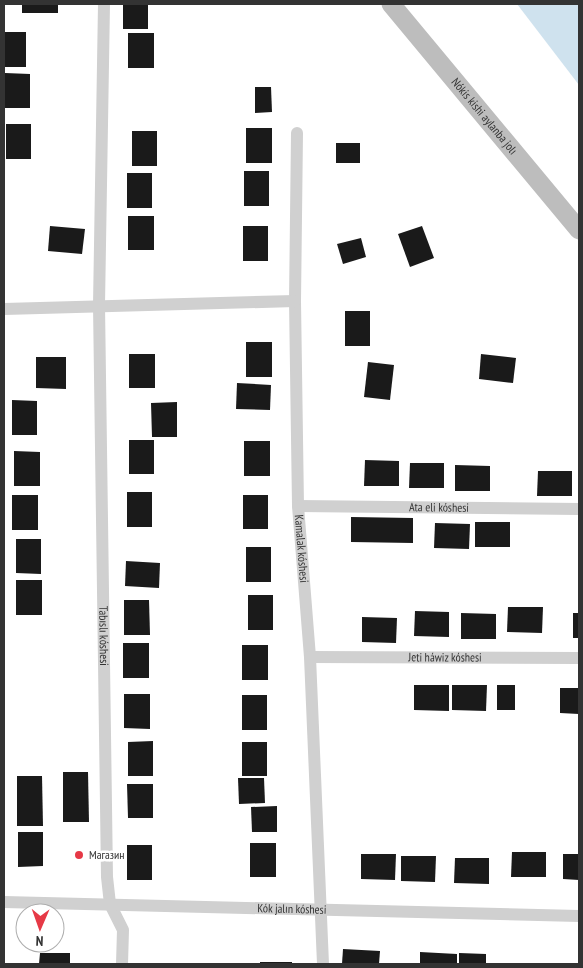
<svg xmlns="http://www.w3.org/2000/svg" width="583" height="968" font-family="'PT Sans Narrow',sans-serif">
<rect width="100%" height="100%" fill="#fff"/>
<!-- water -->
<polygon fill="#cfe2ee" points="517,4 579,4 579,85"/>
<!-- building -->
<g fill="#1a1a1a">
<rect x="22" y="4" width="36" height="9"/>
<rect x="123" y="4" width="25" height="25"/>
<rect x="4" y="32" width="22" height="35"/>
<rect x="128" y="33" width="26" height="35"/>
<polygon points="5,73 30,74 30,108 5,108"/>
<polygon points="255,87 271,87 272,112 255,113"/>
<rect x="6" y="124" width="25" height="35"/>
<rect x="246" y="128" width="26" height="35"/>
<rect x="132" y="131" width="25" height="35"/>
<rect x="336" y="143" width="24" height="20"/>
<rect x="244" y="171" width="25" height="35"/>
<rect x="127" y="173" width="25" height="35"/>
<rect x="128" y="216" width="26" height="34"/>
<polygon points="50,226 85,229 82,254 48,251"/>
<rect x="243" y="226" width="25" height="35"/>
<polygon points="422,226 434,258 410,267 398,234"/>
<polygon points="361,238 366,257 343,264 337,244"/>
<rect x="345" y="311" width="25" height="35"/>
<rect x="246" y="342" width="26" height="35"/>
<rect x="129" y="354" width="26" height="34"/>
<polygon points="481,354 516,358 513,383 479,379"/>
<polygon points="36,357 66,357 66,389 36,388"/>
<polygon points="368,362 394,365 390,400 364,397"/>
<polygon points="237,383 271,385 270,410 236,409"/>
<polygon points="12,400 37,401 37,435 12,435"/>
<polygon points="177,402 177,437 152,437 151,403"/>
<rect x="129" y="440" width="25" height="34"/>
<rect x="244" y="441" width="26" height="35"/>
<polygon points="14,451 40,452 40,486 14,486"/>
<polygon points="365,460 399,461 399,486 364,486"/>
<polygon points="410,463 444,463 444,488 409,488"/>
<polygon points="455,465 490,466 490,491 455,491"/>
<polygon points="538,471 572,471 572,496 537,496"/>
<rect x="127" y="492" width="25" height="35"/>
<rect x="12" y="495" width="26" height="35"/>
<rect x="243" y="495" width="25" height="34"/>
<polygon points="351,517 413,518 413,543 351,542"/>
<rect x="475" y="522" width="35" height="25"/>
<polygon points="435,523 470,524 469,549 434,548"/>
<polygon points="16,539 41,539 41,574 16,573"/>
<rect x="246" y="547" width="25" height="35"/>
<polygon points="126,561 160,563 159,588 125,586"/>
<rect x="16" y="580" width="26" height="35"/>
<rect x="248" y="595" width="25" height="35"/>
<polygon points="124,600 149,600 150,635 124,635"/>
<polygon points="508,607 543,607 542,633 507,632"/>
<polygon points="415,611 449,612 449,637 414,636"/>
<polygon points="461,613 496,614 496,639 461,639"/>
<rect x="573" y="613" width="6" height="25"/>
<polygon points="362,617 397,618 396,643 362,642"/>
<rect x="123" y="643" width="26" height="35"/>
<rect x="242" y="645" width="26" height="35"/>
<polygon points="414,685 449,685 449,711 414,710"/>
<polygon points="452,685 487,685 486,711 452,710"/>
<rect x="497" y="685" width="18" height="25"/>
<polygon points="560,688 579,688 579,714 560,713"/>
<polygon points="124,694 150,694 150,729 124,728"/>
<rect x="242" y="695" width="25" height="35"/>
<polygon points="153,741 153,776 128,776 128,742"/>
<rect x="242" y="742" width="25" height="34"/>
<polygon points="63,772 88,772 89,822 63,822"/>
<polygon points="17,776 42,776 43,826 17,826"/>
<polygon points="238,778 264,778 265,803 239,804"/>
<polygon points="127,784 153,784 153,818 128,818"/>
<polygon points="277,806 277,832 252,832 251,807"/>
<polygon points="18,832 43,832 43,866 18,867"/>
<rect x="250" y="843" width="26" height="34"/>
<rect x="127" y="845" width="25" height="35"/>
<polygon points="512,852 546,852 546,877 511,877"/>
<polygon points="361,854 396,854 395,880 361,879"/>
<polygon points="563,854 579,854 579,880 563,879"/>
<polygon points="401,856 436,856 435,882 401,881"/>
<polygon points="455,858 489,858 489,884 454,883"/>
<polygon points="343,949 380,951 379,964 342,964"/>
<polygon points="420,952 457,954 457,964 420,964"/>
<polygon points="40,953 70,953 70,964 39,964"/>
<polygon points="459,953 486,954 486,964 459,964"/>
<rect x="260" y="962" width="32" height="2"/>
</g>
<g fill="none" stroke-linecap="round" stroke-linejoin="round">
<!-- street -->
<g stroke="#d0d0d0" stroke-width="12">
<path id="s1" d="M104,4L99,305L107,877L110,904L123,930L122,964"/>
<path id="s2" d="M297,133L295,301L298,506L310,657L323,964"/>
<polyline points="4,309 295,301"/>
<path id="s3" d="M298,506L579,509"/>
<path id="s4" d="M310,657L579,658"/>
<path id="s5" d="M4,902L579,916"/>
</g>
<!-- secondary -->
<path stroke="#bdbdbd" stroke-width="19" id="s6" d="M391,4L579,230"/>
</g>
<!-- markers -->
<circle fill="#e63946" stroke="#fff" stroke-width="2" cx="79" cy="855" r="5"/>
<g text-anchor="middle" stroke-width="5" stroke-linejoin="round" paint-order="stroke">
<!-- street labels -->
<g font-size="12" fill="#333" stroke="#fff">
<text dy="4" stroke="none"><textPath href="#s6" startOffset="146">Nókis kishi aylanba jolı</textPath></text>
<text dy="4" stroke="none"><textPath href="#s3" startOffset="141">Ata eli kóshesi</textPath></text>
<text dy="4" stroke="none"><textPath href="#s2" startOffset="416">Kamalak kóshesi</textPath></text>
<text dy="4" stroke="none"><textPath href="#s1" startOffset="632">Tabıslı kóshesi</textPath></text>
<text dy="4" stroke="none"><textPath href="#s4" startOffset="135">Jeti háwiz kóshesi</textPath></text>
<text dy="4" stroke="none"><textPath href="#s5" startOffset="288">Kók jalın kóshesi</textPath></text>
</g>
<!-- poi labels -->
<g font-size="12" fill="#333" stroke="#fff" text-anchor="start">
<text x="89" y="859">Магазин</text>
</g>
</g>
<!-- border -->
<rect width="583" height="968" fill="none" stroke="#333333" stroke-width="10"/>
<!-- north arrow -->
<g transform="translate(40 928) rotate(182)"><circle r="24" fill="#ffffff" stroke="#adadad"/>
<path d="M0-4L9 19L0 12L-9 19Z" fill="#e63946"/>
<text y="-8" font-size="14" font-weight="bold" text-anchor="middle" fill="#333333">N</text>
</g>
</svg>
